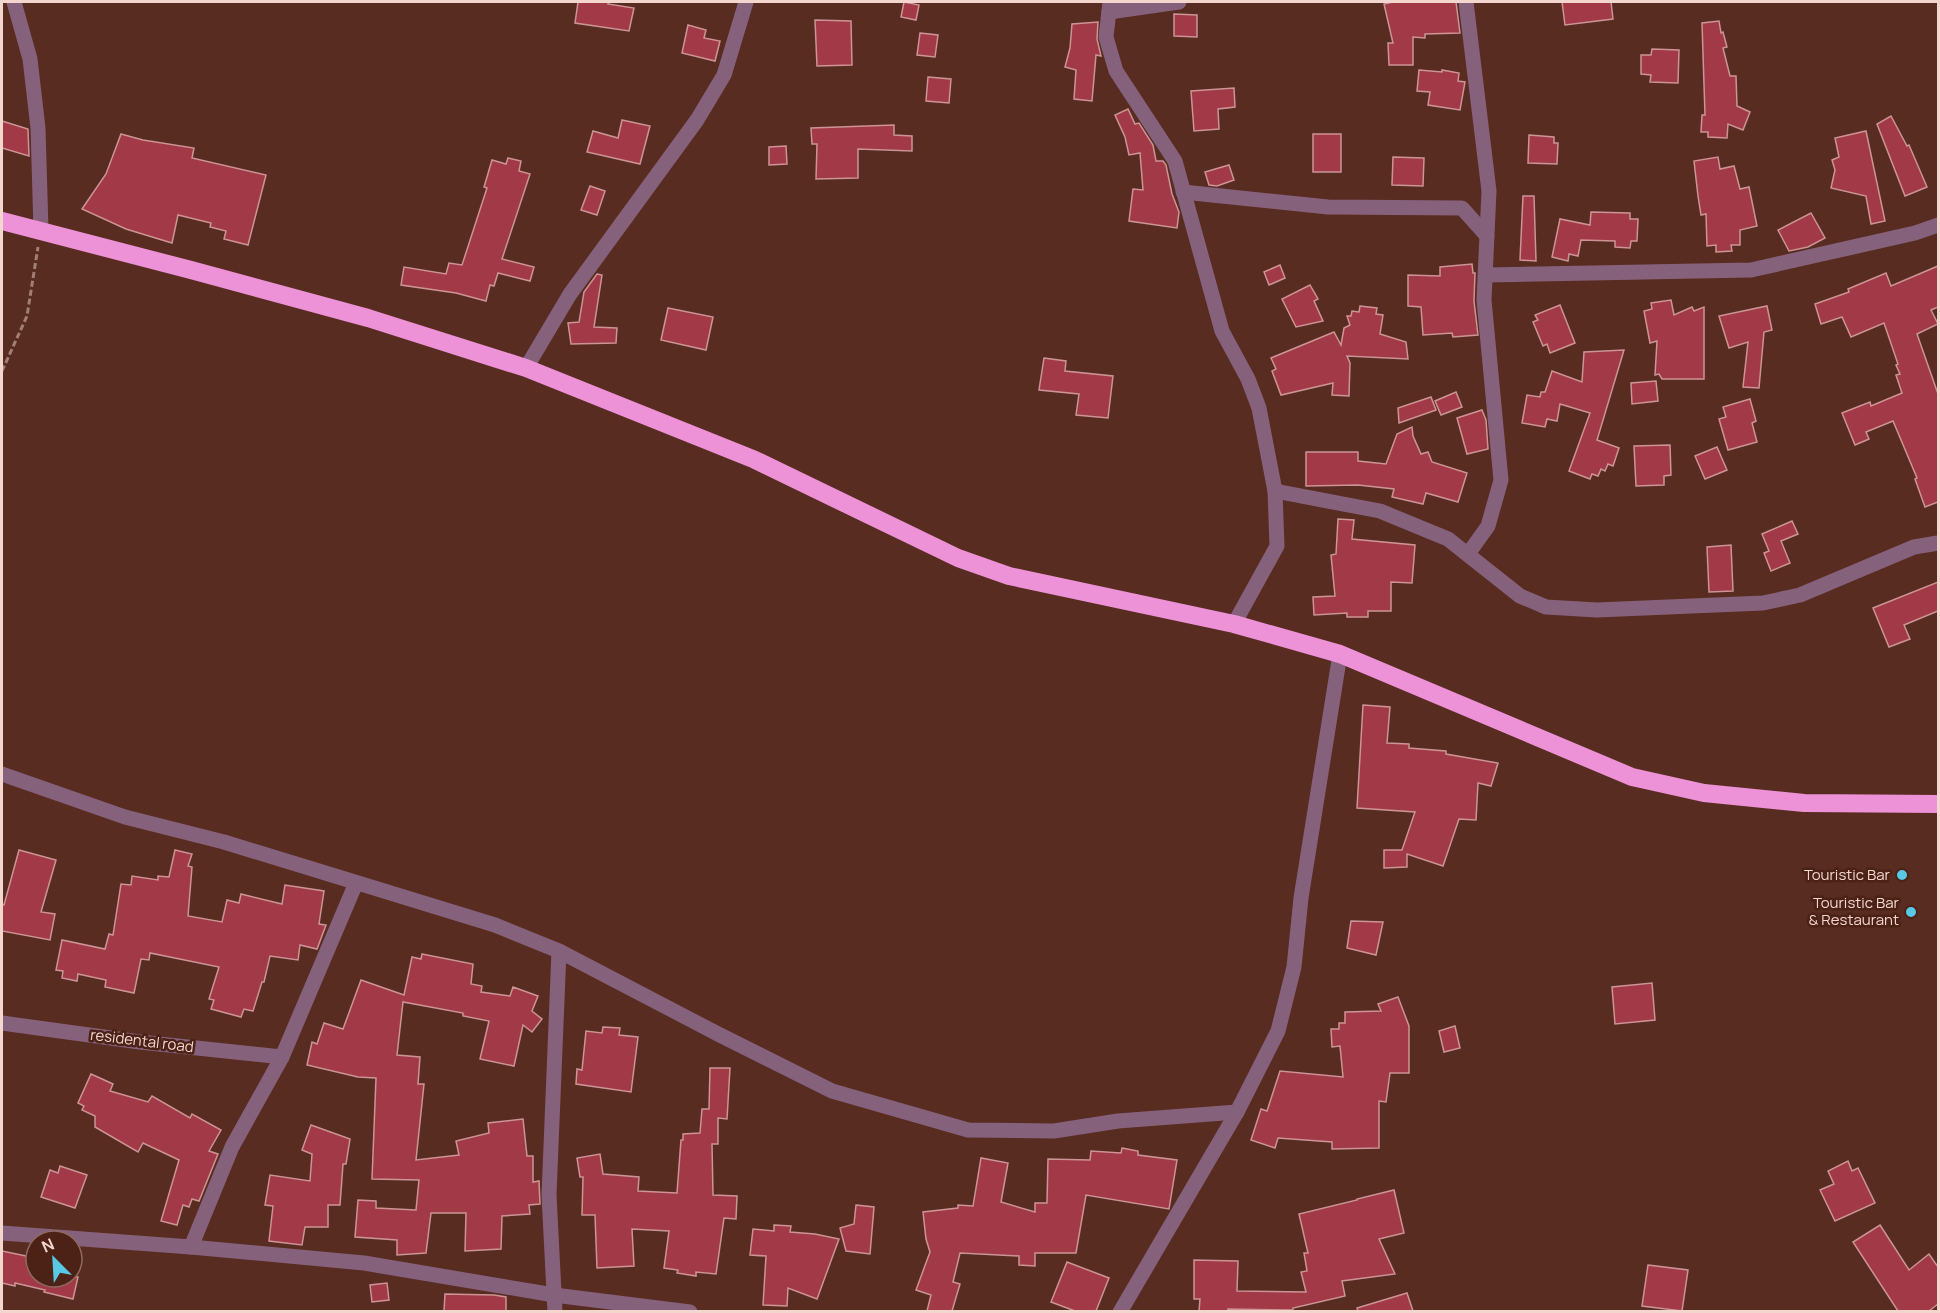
<svg xmlns="http://www.w3.org/2000/svg" width="1940" height="1313" font-family="Manrope,sans-serif">
<rect width="100%" height="100%" fill="#582c20"/>
<!-- building -->
<g fill="#a23946" stroke="#cc9496" stroke-width="1.5">
<polygon points="578,2 609,2 608,4 634,8 629,31 575,23"/>
<polygon points="904,2 919,5 916,20 901,17"/>
<polygon points="1393,2 1456,2 1460,33 1425,34 1425,38 1413,37 1413,65 1389,65 1388,43 1393,43 1384,4"/>
<polygon points="1562,2 1611,2 1613,19 1565,25"/>
<polygon points="1174,14 1197,15 1197,37 1174,36"/>
<polygon points="815,20 851,21 852,65 817,66"/>
<polygon points="1719,21 1721,33 1723,32 1727,47 1723,48 1730,76 1736,76 1737,106 1750,112 1743,130 1728,124 1727,138 1708,137 1708,132 1701,132 1702,115 1705,115 1702,23"/>
<polygon points="1098,22 1097,39 1101,56 1096,55 1092,101 1074,99 1076,70 1065,67 1070,48 1072,24"/>
<polygon points="688,25 706,30 704,38 720,41 715,61 682,53"/>
<polygon points="920,33 938,35 935,57 917,55"/>
<polygon points="1652,49 1679,50 1678,83 1650,82 1651,75 1641,74 1641,55 1651,55"/>
<polygon points="1419,70 1442,72 1442,70 1459,73 1458,81 1465,82 1460,110 1428,105 1430,92 1417,91"/>
<polygon points="928,77 951,79 949,103 926,101"/>
<polygon points="1234,88 1235,107 1218,109 1219,129 1194,131 1191,91"/>
<polygon points="1128,109 1135,124 1139,123 1153,145 1156,161 1163,161 1166,165 1172,194 1179,212 1177,228 1129,221 1133,189 1143,190 1140,153 1129,155 1125,137 1115,115"/>
<polygon points="1891,116 1907,146 1909,145 1927,187 1905,196 1877,124"/>
<polygon points="622,120 650,126 640,164 587,152 593,131 618,138"/>
<polygon points="2,121 28,129 29,156 2,148"/>
<polygon points="894,125 894,135 912,136 912,151 858,149 858,178 816,179 817,144 812,144 811,128"/>
<polygon points="1866,131 1885,221 1871,224 1866,196 1831,188 1835,170 1832,160 1839,157 1835,138"/>
<polygon points="121,134 143,140 194,148 192,158 266,175 248,245 224,239 226,231 210,227 211,223 178,215 172,243 126,229 82,209 106,174"/>
<rect x="1313" y="134" width="28" height="38"/>
<polygon points="1529,135 1554,137 1554,143 1558,143 1557,164 1528,163"/>
<polygon points="786,146 787,164 769,165 769,147"/>
<polygon points="1393,157 1424,158 1423,186 1392,185"/>
<polygon points="1718,157 1720,169 1734,166 1740,189 1749,187 1757,226 1740,230 1740,245 1731,245 1732,251 1716,252 1716,245 1707,246 1706,214 1701,215 1698,196 1694,161"/>
<polygon points="508,158 521,161 519,171 530,174 502,259 534,267 530,281 498,273 494,286 490,285 486,301 456,293 401,285 404,267 446,274 449,263 462,265 487,188 484,187 492,160 506,164"/>
<polygon points="1229,165 1234,180 1217,186 1209,185 1205,172"/>
<polygon points="590,186 605,191 597,215 581,210"/>
<polygon points="1523,196 1534,196 1536,261 1520,260"/>
<polygon points="1591,212 1630,213 1630,219 1638,219 1637,241 1631,241 1630,248 1615,247 1615,241 1581,240 1578,256 1569,254 1568,261 1552,257 1560,219 1590,225"/>
<polygon points="1811,213 1825,238 1808,247 1789,251 1778,230"/>
<polygon points="1472,264 1473,273 1475,273 1474,301 1478,335 1453,337 1452,333 1423,335 1421,307 1408,306 1408,275 1440,276 1440,267"/>
<polygon points="1280,265 1285,278 1269,285 1264,272"/>
<polygon points="1938,266 1938,307 1931,310 1938,324 1917,334 1938,394 1938,502 1925,507 1915,479 1917,478 1893,421 1866,432 1869,439 1855,445 1842,413 1870,402 1871,406 1902,393 1896,375 1900,374 1896,365 1898,364 1884,323 1851,337 1842,317 1821,324 1815,304 1849,292 1848,289 1886,273 1891,286"/>
<polygon points="597,274 602,275 594,327 617,328 616,343 571,344 568,323 579,322 584,292"/>
<polygon points="1310,285 1318,299 1314,301 1323,321 1296,327 1282,299"/>
<polygon points="1671,300 1674,315 1692,307 1694,311 1704,307 1704,379 1662,379 1659,374 1655,375 1657,341 1650,343 1644,311 1652,309 1651,303"/>
<polygon points="1560,305 1575,343 1550,353 1547,344 1543,346 1533,322 1538,320 1535,315"/>
<polygon points="1360,306 1377,308 1376,314 1383,315 1380,334 1406,342 1408,359 1347,356 1350,363 1349,396 1332,395 1333,383 1281,395 1272,371 1276,369 1271,358 1334,332 1341,345 1344,328 1350,325 1347,316 1351,316 1352,311 1359,312"/>
<polygon points="1767,306 1772,330 1764,332 1759,388 1743,387 1748,342 1729,348 1719,316"/>
<polygon points="668,308 713,317 706,350 661,340"/>
<polygon points="1624,350 1597,440 1619,448 1613,466 1608,464 1605,471 1601,469 1598,476 1592,474 1590,479 1569,471 1590,413 1560,404 1557,421 1547,419 1545,427 1522,423 1527,395 1540,397 1541,392 1545,392 1552,371 1582,382 1584,352"/>
<polygon points="1044,358 1066,361 1065,371 1113,376 1108,418 1076,415 1079,394 1039,390"/>
<polygon points="1656,381 1658,401 1632,404 1631,383"/>
<polygon points="1456,392 1462,407 1441,415 1435,401"/>
<polygon points="1431,397 1436,410 1399,423 1398,408"/>
<polygon points="1750,399 1756,421 1752,423 1757,442 1728,450 1719,419 1726,417 1723,407"/>
<polygon points="1482,410 1486,420 1488,449 1467,454 1457,418"/>
<polygon points="1412,427 1413,436 1421,454 1428,452 1432,462 1467,473 1458,502 1426,493 1423,504 1392,497 1394,489 1358,485 1306,486 1306,452 1358,452 1358,461 1386,464 1397,434"/>
<polygon points="1670,445 1671,475 1664,476 1664,485 1636,486 1634,446"/>
<polygon points="1717,447 1727,470 1705,479 1695,456"/>
<polygon points="1338,519 1354,520 1352,539 1415,545 1412,583 1391,582 1391,611 1368,611 1368,617 1347,617 1347,613 1314,615 1313,597 1335,596 1331,555 1336,554"/>
<polygon points="1792,521 1798,534 1781,541 1790,563 1771,571 1764,553 1769,551 1762,534"/>
<polygon points="1731,545 1733,591 1709,592 1707,547"/>
<polygon points="1938,582 1938,611 1904,625 1910,639 1889,647 1873,608"/>
<polygon points="1363,705 1390,707 1387,743 1409,744 1409,748 1446,751 1446,754 1498,763 1491,786 1478,783 1476,820 1459,819 1443,866 1407,854 1407,867 1384,868 1384,850 1402,850 1415,812 1357,808"/>
<polygon points="19,850 56,860 41,912 55,914 50,940 2,931 2,904 4,905"/>
<polygon points="175,850 192,854 188,866 192,867 188,916 222,922 227,900 239,903 241,894 282,904 285,885 324,891 319,924 326,925 317,949 300,945 298,960 270,956 264,982 262,982 253,1011 244,1009 241,1017 211,1009 214,1000 209,999 219,967 150,953 149,960 141,959 134,993 105,987 106,980 78,974 77,981 62,978 63,971 56,970 62,940 105,949 109,934 113,935 121,884 131,885 132,876 158,880 158,876 169,877"/>
<polygon points="1351,921 1383,922 1376,955 1347,948"/>
<polygon points="422,954 473,964 471,984 482,986 481,992 510,996 513,987 538,996 532,1011 542,1019 532,1032 523,1025 514,1066 480,1059 489,1021 463,1016 463,1013 403,1002 397,1055 420,1057 418,1084 424,1084 416,1160 459,1155 456,1141 489,1133 488,1123 523,1119 527,1156 533,1156 533,1182 539,1181 540,1204 529,1205 530,1214 502,1216 501,1249 465,1251 466,1213 431,1213 426,1253 397,1255 397,1240 355,1237 358,1200 376,1201 376,1208 416,1210 419,1180 372,1179 376,1078 358,1077 307,1065 312,1042 317,1044 324,1023 343,1029 361,980 404,995 412,957 421,959"/>
<polygon points="1652,983 1655,1020 1615,1024 1612,987"/>
<polygon points="1398,997 1409,1026 1409,1073 1390,1073 1386,1102 1379,1101 1379,1148 1332,1149 1332,1142 1278,1138 1275,1148 1251,1140 1261,1109 1267,1111 1280,1071 1343,1077 1340,1046 1332,1047 1331,1029 1339,1029 1339,1023 1345,1023 1345,1012 1381,1011 1378,1004"/>
<polygon points="1455,1026 1460,1048 1444,1052 1439,1031"/>
<polygon points="603,1027 620,1028 619,1035 638,1037 631,1092 576,1084 577,1069 582,1070 586,1031 602,1033"/>
<polygon points="710,1068 730,1068 727,1119 718,1118 718,1144 712,1144 713,1195 737,1196 736,1219 724,1218 716,1274 696,1272 696,1276 677,1273 678,1270 664,1268 669,1231 632,1229 634,1266 597,1268 595,1215 582,1215 583,1177 580,1177 577,1158 600,1154 603,1174 639,1177 638,1191 677,1193 681,1140 683,1140 683,1134 700,1133 702,1109 709,1109"/>
<polygon points="91,1074 113,1084 110,1091 148,1102 152,1096 190,1118 192,1114 221,1130 209,1151 218,1154 199,1201 192,1199 189,1207 183,1205 177,1225 161,1221 179,1160 143,1143 138,1152 95,1127 95,1116 82,1110 84,1106 78,1103"/>
<polygon points="311,1125 350,1139 346,1164 343,1164 340,1205 328,1205 328,1227 305,1227 302,1245 269,1241 273,1206 265,1205 270,1175 310,1181 312,1154 302,1150"/>
<polygon points="1122,1148 1138,1151 1138,1155 1177,1160 1169,1209 1086,1195 1076,1253 1035,1253 1035,1266 1019,1265 1019,1256 960,1253 953,1282 960,1284 952,1311 927,1311 931,1295 916,1290 930,1252 926,1239 923,1212 958,1208 958,1205 973,1206 981,1158 1008,1163 1001,1202 1035,1212 1035,1203 1047,1203 1048,1159 1090,1160 1091,1151 1121,1153"/>
<polygon points="1848,1161 1852,1171 1858,1168 1875,1203 1835,1221 1820,1190 1834,1184 1828,1171"/>
<polygon points="60,1166 87,1175 75,1208 41,1197 50,1170 58,1173"/>
<polygon points="1394,1190 1404,1233 1379,1239 1395,1274 1342,1281 1345,1296 1293,1308 1293,1310 1228,1309 1227,1311 1199,1311 1200,1299 1194,1299 1194,1260 1238,1261 1237,1291 1306,1292 1301,1272 1307,1271 1304,1253 1308,1253 1299,1214 1357,1200 1357,1199"/>
<polygon points="856,1205 874,1207 870,1254 846,1251 840,1228 854,1224"/>
<polygon points="774,1225 791,1226 790,1232 815,1234 839,1239 817,1299 788,1288 787,1306 763,1305 766,1256 750,1255 753,1229 774,1231"/>
<polygon points="1880,1225 1909,1270 1929,1254 1938,1267 1938,1304 1929,1311 1898,1311 1853,1242"/>
<polygon points="2,1251 36,1258 36,1277 78,1277 73,1299 44,1292 45,1290 15,1283 15,1286 2,1283"/>
<polygon points="1067,1262 1109,1278 1096,1311 1075,1311 1051,1302"/>
<polygon points="1648,1265 1688,1270 1682,1311 1642,1306"/>
<polygon points="387,1283 389,1300 372,1302 370,1285"/>
<polygon points="1407,1293 1413,1311 1358,1311 1357,1308"/>
<polygon points="445,1294 494,1295 506,1297 506,1311 444,1311"/>
</g>
<g fill="none" stroke-linecap="round" stroke-linejoin="round">
<!-- path -->
<polyline stroke="#a27e74" stroke-width="3" stroke-dasharray="6 3" stroke-linecap="butt" points="2,371 27,316 38,247"/>
<!-- minor -->
<g stroke="#86617c" stroke-width="15">
<polyline points="14,2 30,59 38,128 41,230"/>
<polyline points="1110,2 1106,37 1116,71 1175,161 1222,331 1248,379 1259,408 1275,491 1277,546 1234,624"/>
<polyline points="1466,2 1489,191 1484,300 1501,480 1488,526 1468,554"/>
<polyline points="1109,12 1179,2"/>
<polyline points="1183,192 1328,207 1462,208 1487,236"/>
<polyline points="1486,275 1751,270 1915,233 1938,225"/>
<polyline points="526,368 570,294 697,120 724,75 746,2"/>
<polyline points="1275,491 1380,511 1448,539 1520,596 1546,607 1597,610 1763,603 1800,595 1914,547 1938,543"/>
<polyline points="2,774 125,817 224,842 495,925 559,951 718,1034 832,1091 968,1130 1054,1131 1118,1121 1237,1112"/>
<polyline points="2,1023 140,1042 282,1057"/>
<polyline points="2,1233 191,1247 364,1263 554,1295 690,1312"/>
<polyline points="191,1247 232,1147 282,1057 356,883"/>
<polyline points="555,1312 549,1195 559,951"/>
<polyline points="1120,1312 1237,1112 1278,1031 1294,967 1301,898 1340,654"/>
</g>
<!-- highway -->
<polyline stroke="#ed92d7" stroke-width="18" points="2,221 191,270 368,318 526,368 753,459 958,558 1009,576 1234,624 1340,654 1632,777 1704,793 1804,803 1938,804"/>
</g>
<!-- markers -->
<g fill="#58c8e4" stroke="#4c2116" stroke-width="2">
<circle cx="1902" cy="875" r="6"/>
<circle cx="1911" cy="912" r="6"/>
</g>
<g text-anchor="middle" stroke-width="5" stroke-linejoin="round" paint-order="stroke">
<!-- poi labels -->
<g font-size="15" fill="#f3d6ce" stroke="#4c2116" text-anchor="end">
<text x="1890" y="880">Touristic Bar</text>
<text x="1899" y="908">Touristic Bar<tspan x="1899" dy="17">&amp; Restaurant</tspan></text>
</g>
<!-- street labels -->
<g font-size="15" fill="#f3d6ce" stroke="#4c2116">
<text transform="translate(142 1041) rotate(7)" y="5">residental road</text>
</g>
</g>
<!-- border -->
<rect width="1940" height="1313" fill="none" stroke="#f3d6ce" stroke-width="6"/>
<!-- north arrow -->
<g transform="translate(54 1259) rotate(336)"><circle r="28" fill="#4c2116" stroke="#8f6960" stroke-width="1.5"/>
<path d="M0-4.5L10 22L0 15L-10 22Z" fill="#58c8e4"/>
<text y="-9" font-size="16" font-weight="bold" text-anchor="middle" fill="#f3d6ce">N</text>
</g>
</svg>
